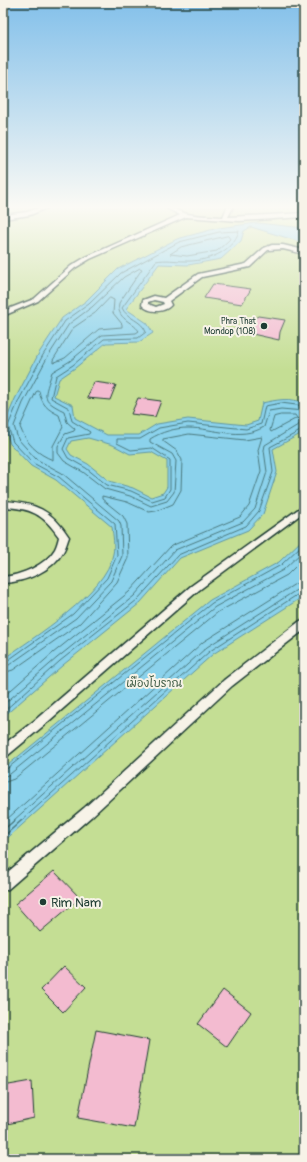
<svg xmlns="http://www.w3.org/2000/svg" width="307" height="1162" font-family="Pangolin,'Playpen Sans Thai',sans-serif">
<rect width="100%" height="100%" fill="#f7f3e8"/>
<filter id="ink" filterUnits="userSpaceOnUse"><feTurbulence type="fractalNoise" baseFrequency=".025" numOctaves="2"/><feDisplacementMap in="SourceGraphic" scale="8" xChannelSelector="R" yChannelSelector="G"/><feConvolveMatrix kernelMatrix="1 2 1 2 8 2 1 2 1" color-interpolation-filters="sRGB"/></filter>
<g filter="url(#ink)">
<!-- green -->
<rect fill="#c4de94" stroke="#728e64" x="3" y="207" width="301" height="952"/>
<!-- water -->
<g fill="#8bd2ec" stroke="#6096a2" fill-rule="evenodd">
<path d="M257,223L304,228V243L251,227L244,231L241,241L221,259L188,265L159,264L126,309L147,323L153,333L139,342L106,343L75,368L59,379L54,396L73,405L75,418L107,435H139L157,424L188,419L246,425L258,421L262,403C276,400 290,397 304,403V432L273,449L277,472L263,514L248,530L180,558L140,603L63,665L3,717V659C33,638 107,592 113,554C115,546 113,535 112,527L56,480L31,466L10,444L4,425L15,399L39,353L62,318L86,301L118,269L177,239L218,228ZM88,438L113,445L130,454L151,452L167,461V487L163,493L151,497L133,488L109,481L88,464L71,455L67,449L71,441Z"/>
<polygon points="304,538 304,596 213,654 3,842 3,769 210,600 279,562"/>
</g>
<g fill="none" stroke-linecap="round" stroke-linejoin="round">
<!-- shore-far1 -->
<g stroke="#4a797e" stroke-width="1">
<polygon points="228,236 230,239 217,251 187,256 170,254 181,247"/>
<polygon points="110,298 114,300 113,313 122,324 122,327 99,329 65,358 53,363 53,360 73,328 95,313"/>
<path d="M39,391C42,405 47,409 59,415L63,427L53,446V460C37,454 26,443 20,427L36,392Z"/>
<polygon points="281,415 295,415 297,418 271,432 270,430 274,417"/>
<path d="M3,662L7,661L73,614L107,578L117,555L115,524L59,477L33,463L13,442L8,426L19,400L43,355L65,321L89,304L121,273L179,242L219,232L239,231C232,253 206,262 185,261C175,261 166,259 156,261L122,308C127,319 142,320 146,332L138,338L104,339L73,365L56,376L51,398L69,408L72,421L90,432L89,434L68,438L63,449L68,458L86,468L107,485L131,491L152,501L165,497L170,489V460L152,448L131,450L117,443V439H140L159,428L188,423L246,429L261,424L265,406L281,403L304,406"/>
<path d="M3,667L9,665L76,618L111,581L122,556L121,526L119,521L62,473L36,459L18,439L14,426L23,403L47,358L69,324L92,307L124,277L140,268L142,269L119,303C116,319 132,321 139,331L136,333L102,335L70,361L52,372C45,396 39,399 64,411L67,422L75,429L74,431L65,434L58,446V453L64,461L83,472L105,489L130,496L151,506L167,501L174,492L176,461L172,454L150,442V439C161,432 175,428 188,428C214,428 240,441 264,427L269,411L281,409L304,411"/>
<polyline points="3,673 13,670 80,623 117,582 128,558 127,524 123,516 102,499 102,496 127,502 149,512 156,511 173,504 181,490 182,460 177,451 163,441 163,439 189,434 245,440 262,437 258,450 261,471 249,506 240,517 171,546 129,592 53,653 3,697"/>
<polyline points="3,705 57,658 134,596 175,550 243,522 255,509 267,472 264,450 265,445 298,425 304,424"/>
<polyline points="3,712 60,661 137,600 178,555 246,526 259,511 273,472 270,447 304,429"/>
<polyline points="3,772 212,603 281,565 304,543"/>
<polyline points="3,777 10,774 215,607 283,570 304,550"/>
<polyline points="3,783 14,779 218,612 287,575 304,558"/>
<polyline points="5,821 203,642 295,584 304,582"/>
<polyline points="13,821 207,647 298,589 304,588"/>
<polyline points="21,821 210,651 300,593 304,593"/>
</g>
<!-- shore -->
<g stroke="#4a797e" stroke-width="1.5">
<polyline points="3,822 6,820"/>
<polyline points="3,830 15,820"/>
<polyline points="3,837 22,820"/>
</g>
</g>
<!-- building -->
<g fill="#f3bbd0" stroke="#1f3d34">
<polygon points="213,284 251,289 242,304 204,298"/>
<polygon points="258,316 285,320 280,332 279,340 239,331"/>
<polygon points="94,382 116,385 110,400 87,398"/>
<polygon points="138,398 161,401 155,417 131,414"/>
<polygon points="54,871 80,898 40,932 15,904"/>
<polygon points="64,966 86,987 63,1012 41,990"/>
<polygon points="223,990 251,1012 227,1047 198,1024"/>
<polygon points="96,1030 149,1040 134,1128 78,1118"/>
<polygon points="32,1081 34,1118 3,1125 3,1086"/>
</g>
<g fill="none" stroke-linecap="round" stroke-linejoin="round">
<defs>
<g id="service">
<polygon points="41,207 49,207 30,215 3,219 3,215 27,212"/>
<path d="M164,207C173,207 179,212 188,214C199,216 211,216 223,217L227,207H233L228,217L304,213V217L239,221L186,217L90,259L75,268L38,301L3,316V311L34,299L71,266L86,257L180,215Z"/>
<path d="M283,245L304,250V254L283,249L268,250L250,267L202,277L169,301L171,305C164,313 149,313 142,305L143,300L154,296L164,298L198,274L246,264L264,248L272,245ZM154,300L163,302L164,304L156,307L148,304V302Z"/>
<path d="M3,501C35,503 51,509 69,537C67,542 66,547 63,552C51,572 25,582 3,583V577C21,575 45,566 55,549C57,545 58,541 59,537C43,514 31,508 3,507Z"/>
<polygon points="304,505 304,512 199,590 42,727 7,756 3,757 3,745 34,721 191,586"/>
<polygon points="304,620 304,630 232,686 92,816 8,889 3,891 3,876 84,808 224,680 300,621"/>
</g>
</defs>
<!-- service casing -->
<use href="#service" stroke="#1f3d34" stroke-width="3"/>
<!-- service -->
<use href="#service" fill="#f7f3e8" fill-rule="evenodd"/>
</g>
</g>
<!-- sky -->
<linearGradient id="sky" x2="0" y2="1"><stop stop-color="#83c0ea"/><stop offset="0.56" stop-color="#fbfaf5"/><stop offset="1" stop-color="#fbfaf5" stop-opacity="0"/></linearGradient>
<rect width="307" height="370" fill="url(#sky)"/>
<!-- markers -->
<g fill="#1f3d34" stroke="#f7f3e8" stroke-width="1.5">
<circle cx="264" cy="326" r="4"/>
<circle cx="43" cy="902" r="4"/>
</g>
<g text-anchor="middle" stroke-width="4" stroke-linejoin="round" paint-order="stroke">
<!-- far-poi labels -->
<g font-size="9" fill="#1f3d34" stroke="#f7f3e8" text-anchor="end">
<text x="256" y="324">Phra That<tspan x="256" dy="10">Mondop (108)</tspan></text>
</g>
<!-- park labels -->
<g font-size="11" fill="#405d47" stroke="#f7f3e8">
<text x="154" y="687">เมืองโบราณ</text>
</g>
<!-- near-poi labels -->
<g font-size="13" fill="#1f3d34" stroke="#f7f3e8" text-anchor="start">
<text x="51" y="907">Rim Nam</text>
</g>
</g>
<!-- margin -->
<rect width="307" height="1162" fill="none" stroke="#f7f3e8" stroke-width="16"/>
<rect x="8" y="8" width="291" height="1146" fill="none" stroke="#1f3d34" stroke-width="1.5" filter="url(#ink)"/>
</svg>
